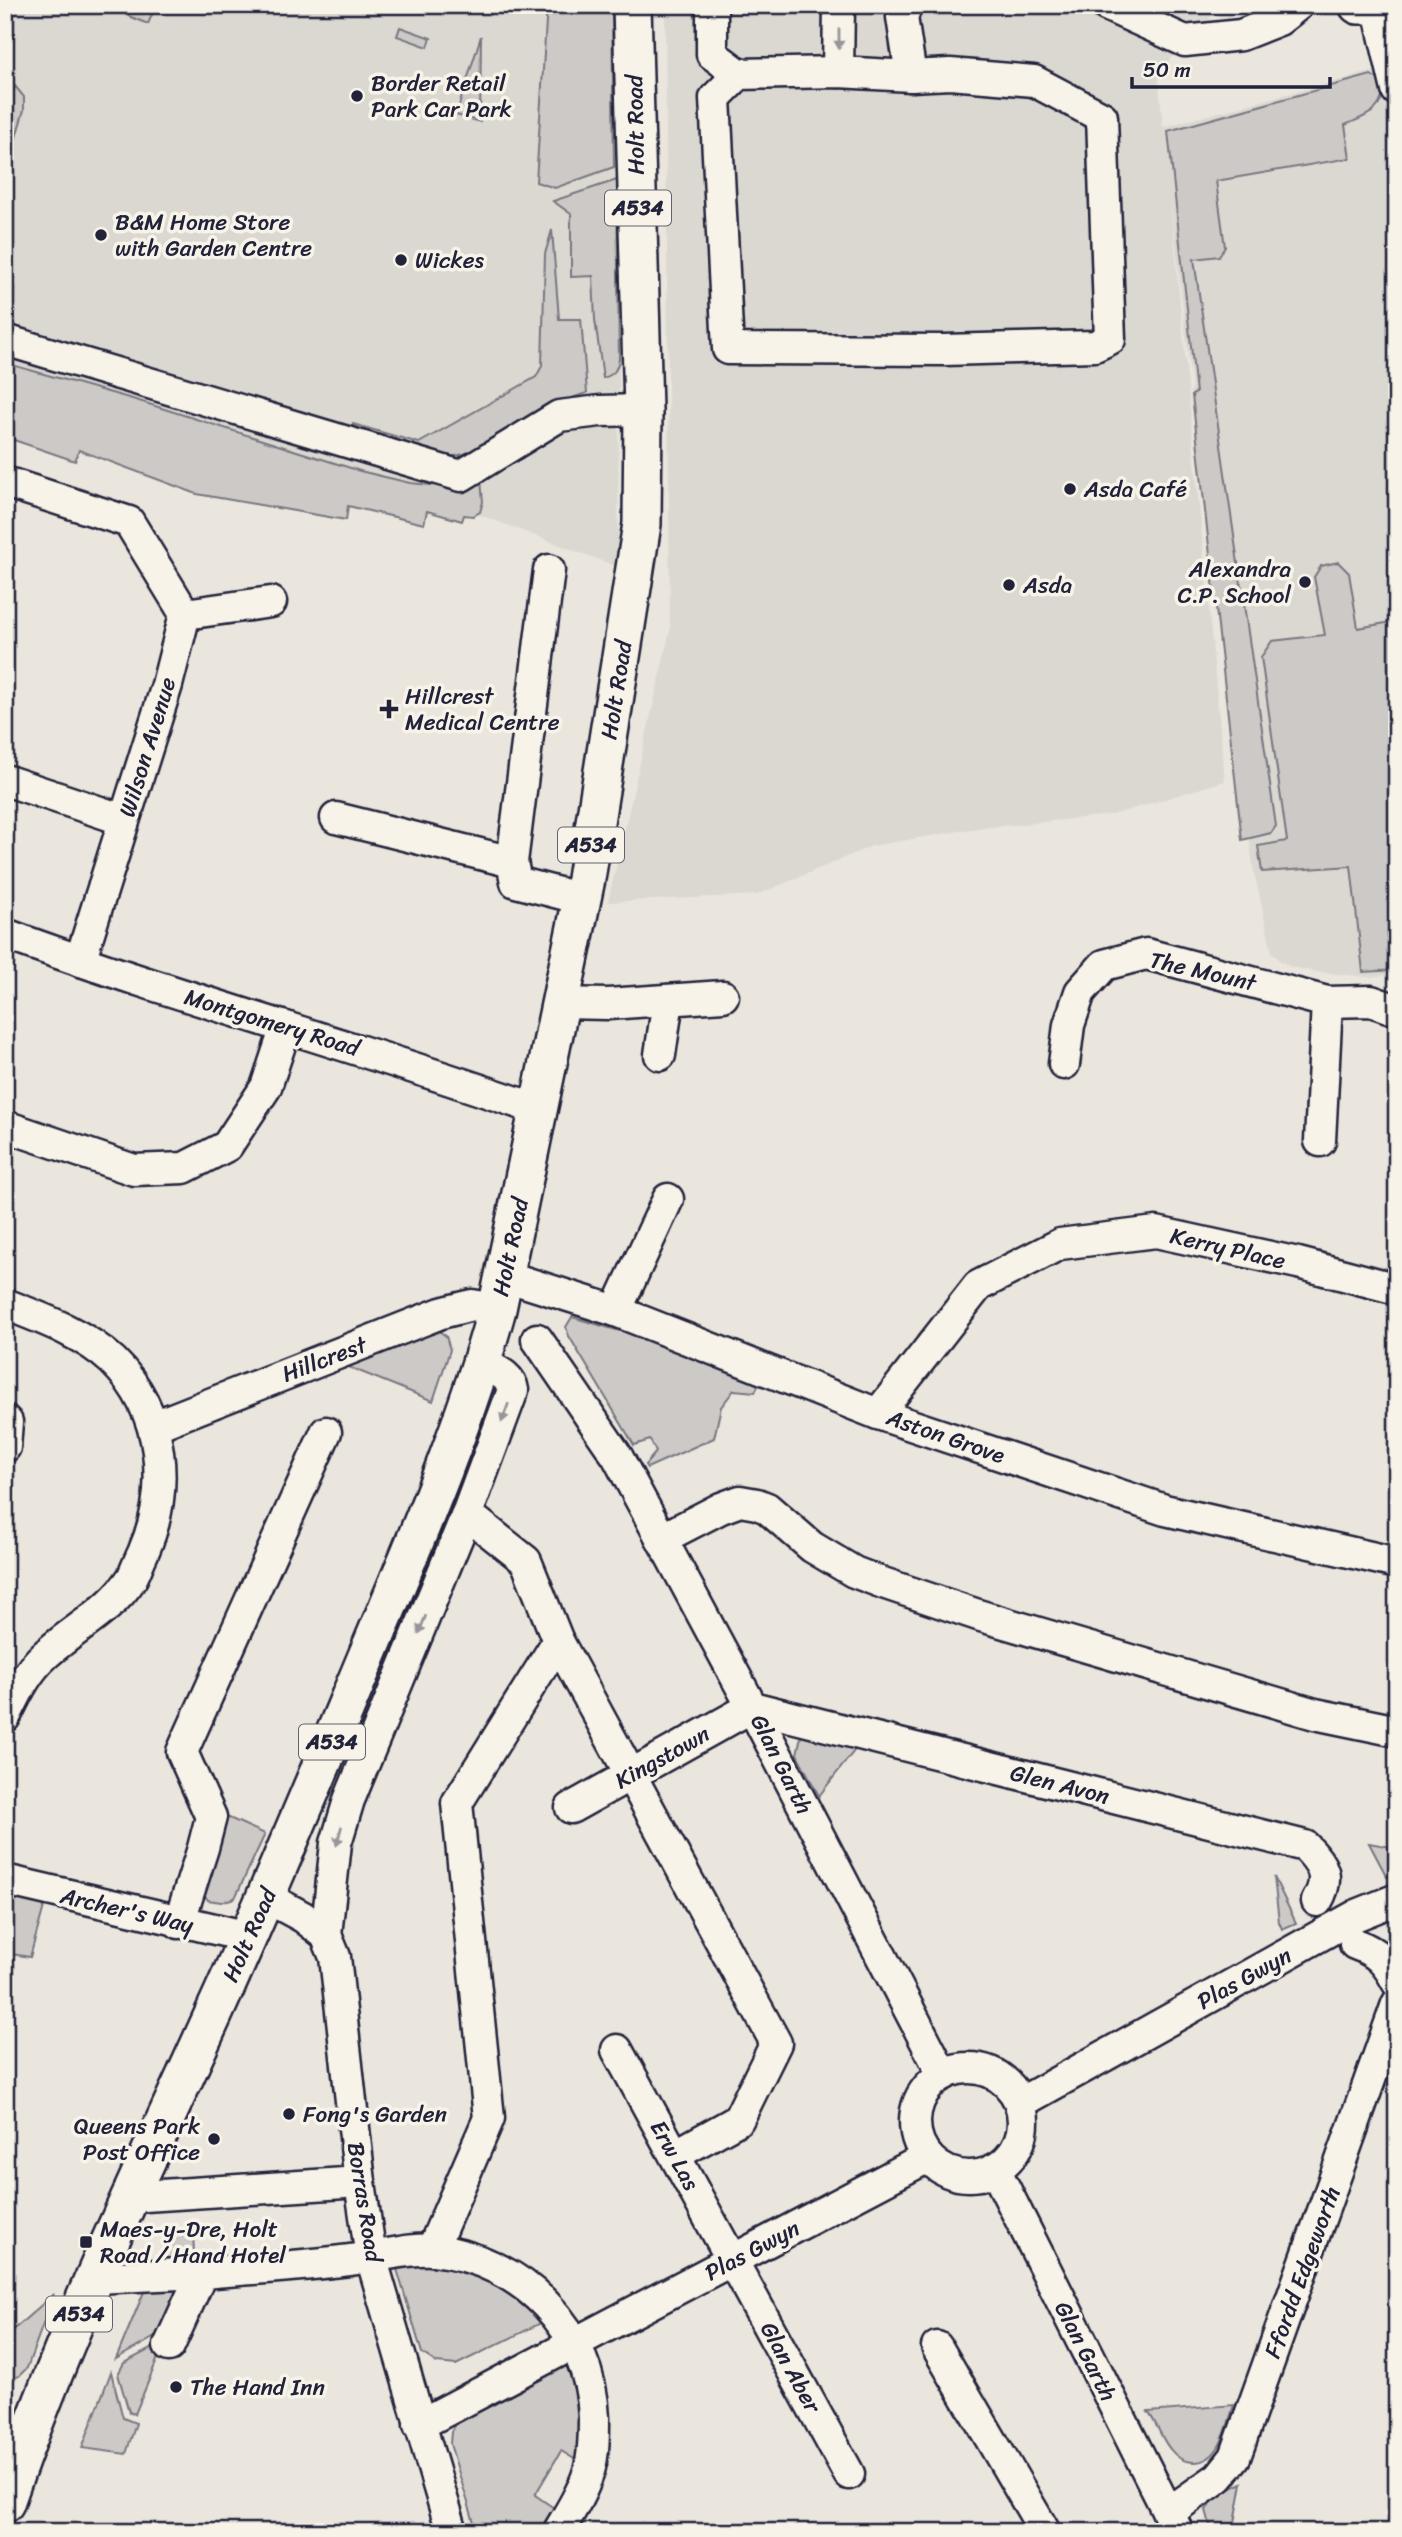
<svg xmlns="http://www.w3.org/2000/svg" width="1402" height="2537" font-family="Sriracha,sans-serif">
<rect width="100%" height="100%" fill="#eae6de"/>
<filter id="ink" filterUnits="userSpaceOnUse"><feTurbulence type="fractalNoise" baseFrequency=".0143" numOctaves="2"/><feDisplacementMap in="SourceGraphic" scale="14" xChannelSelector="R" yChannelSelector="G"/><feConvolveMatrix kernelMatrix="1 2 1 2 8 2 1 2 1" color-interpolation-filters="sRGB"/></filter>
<g filter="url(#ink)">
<!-- built -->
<g fill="#dbd8d2">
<polygon points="5,5 615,5 619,376 618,567 446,502 5,379"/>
<polygon points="665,5 1223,5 1158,72 1163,127 1397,65 1397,974 1369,977 1317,972 1291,967 1279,960 1272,952 1254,872 1240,775 1235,775 1190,391 1192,390 1170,195 1225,781 1112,815 972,829 872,846 757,895 608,902 670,631"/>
</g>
<!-- green -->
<g fill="#cdc9c6" stroke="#787680" stroke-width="2">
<polygon points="129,5 156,5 148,24 126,15"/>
<polygon points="547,5 612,5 614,167 555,188 536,182"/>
<polygon points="400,27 431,38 428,47 397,36"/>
<polygon points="481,36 480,122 456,115"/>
<path d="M1371,75L1384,83C1384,111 1369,115 1345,125L1350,158L1216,181L1225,247L1219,256L1194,259L1276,826L1271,833L1242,840L1192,395L1196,393L1168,131Z"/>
<polygon points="15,86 24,97 24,110 5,174 5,114"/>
<path d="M617,180L619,359C617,370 614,375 603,378L595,320L593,276L571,277V214L553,201Z"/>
<path d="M552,230L559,319H581L587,393C539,406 503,447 455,456C425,461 379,442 350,434L353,424L419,443L536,377L542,366L545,254Z"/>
<polygon points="5,363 136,400 360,471 410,483 442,486 481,480 483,502 480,512 473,516 464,515 462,521 427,511 424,524 348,506 346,520 197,494 79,450 75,461 5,437"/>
<polygon points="1338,562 1349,573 1358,628 1397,621 1397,970 1363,972 1351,866 1262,872 1258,846 1287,841 1261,657 1272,641 1325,635 1314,577 1321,566"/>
<polygon points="629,1316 765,1372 755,1392 734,1390 721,1407 714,1438 647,1468 645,1465 656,1452 650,1440 634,1445 569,1336 566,1327 572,1317 620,1331"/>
<polygon points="436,1329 446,1336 450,1350 433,1401 339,1363"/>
<polygon points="809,1730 864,1738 819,1796 797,1754 801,1736"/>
<polygon points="218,1813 265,1834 235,1898 221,1902 208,1900 200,1889"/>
<polygon points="1369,1843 1397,1848 1397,1874 1387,1877"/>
<polygon points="1274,1877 1296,1923 1282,1929 1279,1922"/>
<polygon points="5,1893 45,1903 30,1957 5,1953"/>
<path d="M193,2233L194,2252C185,2260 173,2265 161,2260L170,2235Z"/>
<polygon points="432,2251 504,2275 545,2321 456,2365 437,2363 422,2353 394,2259"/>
<polygon points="183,2277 165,2341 155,2337 116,2359 148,2282"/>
<polygon points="54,2294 27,2368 19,2376 5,2383 5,2337"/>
<polygon points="156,2346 162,2348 135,2414 129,2412 118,2374 124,2363"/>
<polygon points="580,2353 581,2460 576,2460 561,2451 535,2495 554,2508 555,2514 536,2532 477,2532 450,2444 451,2432 458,2420"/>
<polygon points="111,2372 123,2418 136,2423 126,2454 82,2448"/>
<path d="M1234,2405C1227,2426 1221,2463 1193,2462C1183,2462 1176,2457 1170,2449C1161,2438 1157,2423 1148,2412Z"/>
<polygon points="1242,2483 1235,2523 1212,2532 1206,2510 1217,2495"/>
</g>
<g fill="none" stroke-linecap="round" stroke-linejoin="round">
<defs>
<g id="minor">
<polyline points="712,5 712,54 739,74"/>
<polyline points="907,5 902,17 911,76"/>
<polyline points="1106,5 1185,41 1241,35 1279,20 1298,5"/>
<polyline points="1377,5 1397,90"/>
<polygon points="838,72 911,76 950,74 1034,81 1102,117 1110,339 1095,346 944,350 728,349 715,98 739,74"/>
<polyline points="838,72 839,5"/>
<polyline points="5,340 461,476 559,416 600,411 643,410"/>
<polyline points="5,482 129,522 185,614"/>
<polyline points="5,780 124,820"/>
<polyline points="336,818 512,862 516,882 582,899"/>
<polyline points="512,862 549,570"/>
<path d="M5,934C181,999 362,1047 539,1110"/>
<polyline points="80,961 167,685 185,614 271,602"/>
<polyline points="560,1003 608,1004 723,996"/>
<polyline points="660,1055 668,1000"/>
<polyline points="1064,1064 1069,1025 1080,992 1104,965 1146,954 1327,1002 1371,1001 1397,1010"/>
<polyline points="5,1126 134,1170 184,1168 227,1146 266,1087 286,1027"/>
<polyline points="1320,1141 1327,1002"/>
<polyline points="505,1276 616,1311 878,1414 1165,1510 1397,1563"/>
<path d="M5,1304C43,1319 83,1333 113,1361C165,1412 171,1489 143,1553C139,1561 136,1570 132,1578C110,1612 74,1628 45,1655C26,1672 16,1695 5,1717"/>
<polyline points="616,1311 668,1199"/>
<polyline points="537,1339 617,1456 752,1707 943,2075"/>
<polyline points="878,1414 978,1286 1060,1244 1156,1232 1298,1263 1397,1289"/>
<polyline points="5,1420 7,1422 5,1447"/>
<polyline points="154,1426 441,1313 472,1305 497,1309"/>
<polyline points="467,1514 526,1561 558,1641 776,2043 738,2120 675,2155"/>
<polyline points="661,1539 721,1508 740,1501 757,1504 767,1508 812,1547 854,1572 883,1583 981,1616 1315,1714 1397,1731"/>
<path d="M571,1808L752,1707L1305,1846C1323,1864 1331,1877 1317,1901"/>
<polyline points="5,1880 249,1937"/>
<polyline points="266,1897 303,1917 326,1935 335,1957 360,2182 371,2257 452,2532"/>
<polyline points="179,1923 203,1848 211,1817 182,1752 326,1432"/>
<path d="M326,1935L336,1843L349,1800L467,1514L513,1390C511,1375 495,1370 482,1363"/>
<path d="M1355,1944C1377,1952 1386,1961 1397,1982"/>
<polyline points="617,2050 849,2474"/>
<circle cx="969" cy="2122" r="54"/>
<polyline points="1020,2103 1357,1915 1397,1899"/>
<polyline points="995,2169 1178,2532"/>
<polyline points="130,2197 360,2182"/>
<polyline points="432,2250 489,2118 457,1803 558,1641"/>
<polyline points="94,2278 202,2273"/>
<path d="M169,2346L202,2273C258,2268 315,2266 371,2257C392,2254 412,2248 434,2250C522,2260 591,2329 594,2418C594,2435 594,2454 589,2471C582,2493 570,2512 558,2532"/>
<polyline points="937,2347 1045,2532"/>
<polyline points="419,2425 928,2157"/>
<polyline points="5,2427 29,2433"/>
<polyline points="1168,2513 1219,2477 1235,2457 1397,2004"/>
</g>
<g id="major">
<polyline points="1358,5 1365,5"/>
<path d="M5,2503C63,2335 141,2174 214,2013C269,1893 319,1771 370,1649C417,1537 465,1426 497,1309L586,879L642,524L643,410L632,5"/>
</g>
</defs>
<!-- minor casing -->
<use href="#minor" stroke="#22223b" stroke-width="35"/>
<!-- major casing -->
<use href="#major" stroke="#22223b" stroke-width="42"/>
<!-- minor -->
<use href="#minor" stroke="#f7f3e8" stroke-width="30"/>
<!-- major -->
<use href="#major" stroke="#f7f3e8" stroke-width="37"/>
</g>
<!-- one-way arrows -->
<defs><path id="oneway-solid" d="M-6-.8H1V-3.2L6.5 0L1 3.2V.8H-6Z" transform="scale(1.75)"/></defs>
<g fill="#97959a">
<use href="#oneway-solid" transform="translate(839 39) rotate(90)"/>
<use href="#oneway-solid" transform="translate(505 1413) rotate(110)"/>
<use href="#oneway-solid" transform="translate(422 1625) rotate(112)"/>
<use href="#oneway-solid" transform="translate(339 1836) rotate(105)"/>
</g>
</g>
<!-- markers -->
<g fill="#22223b" stroke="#f7f3e8" stroke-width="2.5">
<circle cx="357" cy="96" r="7"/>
<circle cx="101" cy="235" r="7"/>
<circle cx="401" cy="260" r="7"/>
<circle cx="1070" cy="489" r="7"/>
<circle cx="1305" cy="582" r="7"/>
<circle cx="1009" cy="585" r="7"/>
<path d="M385.5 698.5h7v7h7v7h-7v7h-7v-7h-7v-7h7z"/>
<circle cx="289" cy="2114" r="7"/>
<circle cx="214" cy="2139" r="7"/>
<rect x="79" y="2235" width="14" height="14" rx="3.5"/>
<circle cx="176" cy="2387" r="7"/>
</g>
<g text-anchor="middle" stroke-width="7" stroke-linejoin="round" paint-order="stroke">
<!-- shield labels -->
<g fill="#f7f3e8" stroke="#62616f" stroke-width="2">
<rect x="605" y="190.5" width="66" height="35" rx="5"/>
<rect x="558" y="827.5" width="66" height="35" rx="5"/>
<rect x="299" y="1724.5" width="66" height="35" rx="5"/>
<rect x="46" y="2296.5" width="66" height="35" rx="5"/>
</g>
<g font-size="21" font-weight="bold" fill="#22223b">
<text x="638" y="215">A534</text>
<text x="591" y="852">A534</text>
<text x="332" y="1749">A534</text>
<text x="79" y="2321">A534</text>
</g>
<!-- poi labels -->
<g font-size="23" fill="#22223b" stroke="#f7f3e8" text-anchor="start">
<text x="371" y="91">Border Retail<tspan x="371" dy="26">Park Car Park</tspan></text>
<text x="115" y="230">B&amp;M Home Store<tspan x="115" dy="26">with Garden Centre</tspan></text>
<text x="415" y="268">Wickes</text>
<text x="1084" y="497">Asda Café</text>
<text x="1291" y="577" text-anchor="end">Alexandra<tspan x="1291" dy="26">C.P. School</tspan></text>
<text x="1023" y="593">Asda</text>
<text x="405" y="704">Hillcrest<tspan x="405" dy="26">Medical Centre</tspan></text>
<text x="303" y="2122">Fong's Garden</text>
<text x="200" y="2134" text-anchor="end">Queens Park<tspan x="200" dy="26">Post Office</tspan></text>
<text x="100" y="2237">Maes-y-Dre, Holt<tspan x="100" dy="26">Road / Hand Hotel</tspan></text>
<text x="190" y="2395">The Hand Inn</text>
</g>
<!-- street labels -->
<g font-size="23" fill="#22223b" stroke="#f7f3e8">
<text transform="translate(635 125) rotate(-91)" y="8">Holt Road</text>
<text transform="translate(616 690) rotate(-81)" y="8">Holt Road</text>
<text transform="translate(147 747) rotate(-73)" y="8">Wilson Avenue</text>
<text transform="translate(1203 971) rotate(13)" y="8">The Mount</text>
<text transform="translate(272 1022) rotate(17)" y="8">Montgomery Road</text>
<text transform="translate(510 1247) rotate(-78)" y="8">Holt Road</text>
<text transform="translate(1228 1248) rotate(13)" y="8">Kerry Place</text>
<text transform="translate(324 1359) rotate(-21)" y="8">Hillcrest</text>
<text transform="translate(946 1436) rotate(19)" y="8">Aston Grove</text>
<text transform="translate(662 1757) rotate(-29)" y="8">Kingstown</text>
<text transform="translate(782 1764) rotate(63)" y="8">Glan Garth</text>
<text transform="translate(1060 1784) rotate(14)" y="8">Glen Avon</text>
<text transform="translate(127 1910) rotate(13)" y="8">Archer's Way</text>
<text transform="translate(249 1935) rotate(-66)" y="8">Holt Road</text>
<text transform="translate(1244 1978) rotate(-29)" y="8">Plas Gwyn</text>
<text transform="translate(675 2155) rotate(61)" y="8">Erw Las</text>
<text transform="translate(365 2202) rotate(81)" y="8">Borras Road</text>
<text transform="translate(752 2250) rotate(-28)" y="8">Plas Gwyn</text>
<text transform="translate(1302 2272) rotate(-70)" y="8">Ffordd Edgeworth</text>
<text transform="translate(1086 2351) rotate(63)" y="8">Glan Garth</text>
<text transform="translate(791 2367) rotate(61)" y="8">Glan Aber</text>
</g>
</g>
<!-- margin -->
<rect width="1402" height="2537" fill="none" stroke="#f7f3e8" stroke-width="28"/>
<rect x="14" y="14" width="1374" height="2509" fill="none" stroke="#22223b" stroke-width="2.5" filter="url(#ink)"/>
<!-- scale -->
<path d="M1132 77v10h198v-10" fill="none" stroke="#22223b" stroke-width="3.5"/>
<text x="1143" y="77" font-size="21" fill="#22223b" stroke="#f7f3e8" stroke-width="5" paint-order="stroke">50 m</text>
</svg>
